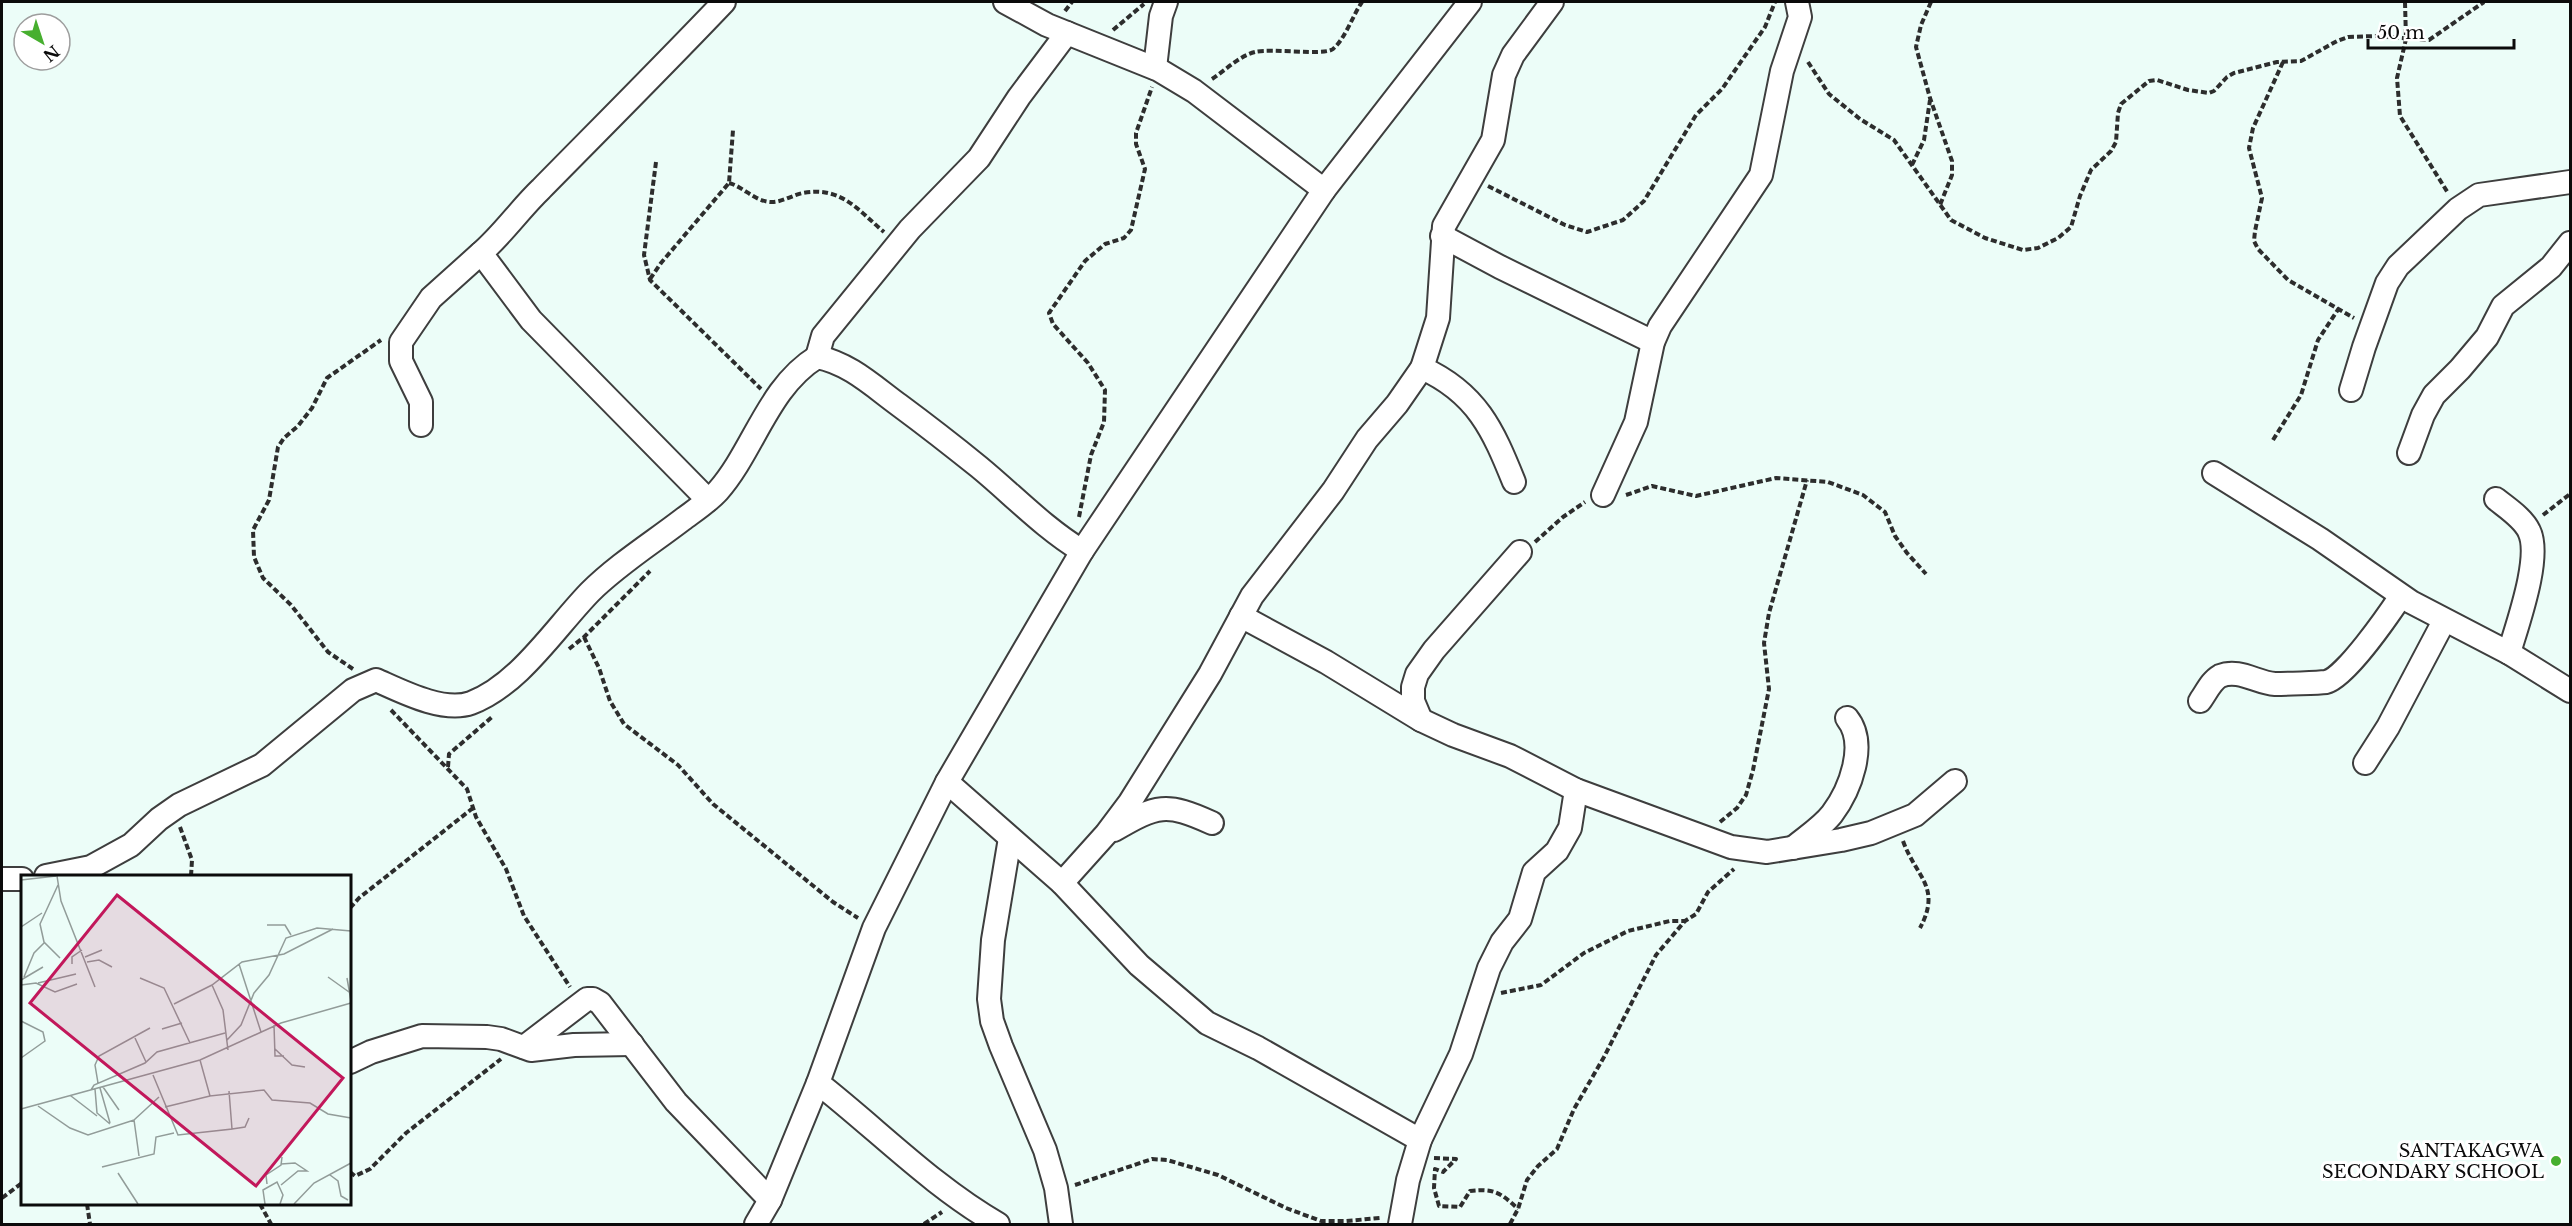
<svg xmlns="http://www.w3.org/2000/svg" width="2572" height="1226" font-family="'Libre Baskerville',serif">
<rect width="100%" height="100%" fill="#ecfdf8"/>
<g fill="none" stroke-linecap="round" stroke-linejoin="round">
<defs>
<g id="minor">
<polyline points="1005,2 1047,25 1159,70 1194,91 1324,190"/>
<polyline points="1155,68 1161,16 1166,2"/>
<polyline points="1442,236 1500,267 1653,342"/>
<polyline points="817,357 823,336 910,229 979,158 1019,97 1067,33"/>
<path d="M1422,368C1477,393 1493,430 1514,482"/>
<polyline points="2351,390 2364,347 2387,283 2398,266 2417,248 2458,209 2479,195 2570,182"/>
<polyline points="421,425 421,402 401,361 401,342 431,298 481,253"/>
<polyline points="2409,453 2423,415 2434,395 2460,369 2487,337 2503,306 2551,267 2570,243"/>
<polyline points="2214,473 2320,539 2411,602 2509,653 2570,691"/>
<polyline points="1603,495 1636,422 1653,342 1660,326 1761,175 1782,71 1800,17 1797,2"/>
<path d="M2496,499C2507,508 2523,518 2529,531C2542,557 2517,625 2509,653"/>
<path d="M708,500L531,320L481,253C503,234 520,209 541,189C602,127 664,65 724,2"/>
<polyline points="1241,616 1326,662 1421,720 1453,735 1510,756 1576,790 1731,847 1767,852 1841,840 1871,833 1915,815 1955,781"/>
<path d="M2200,701C2206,693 2211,681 2220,676C2239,668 2257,683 2275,684C2284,684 2318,683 2326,682C2345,678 2389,614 2401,596"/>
<polyline points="1421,720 1413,701 1413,687 1417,674 1434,650 1520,552"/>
<polyline points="2365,763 2388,727 2444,621"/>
<polyline points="947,782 1062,883 1139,965 1207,1023 1258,1048 1420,1140"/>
<path d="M1114,830C1157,805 1166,802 1212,823"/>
<polyline points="1010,838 993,940 989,999 992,1021 1001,1046 1045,1150 1056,1188 1061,1224"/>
<path d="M1793,848C1806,837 1822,827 1832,814C1850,790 1868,744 1847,718"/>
<path d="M46,876L91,867L131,845L159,819L179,805L262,765L353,690L376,680C401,691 443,713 471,703C519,685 555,628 590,592C617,565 652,543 682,520C694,511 708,502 718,491C754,450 768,387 817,357C849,363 873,386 899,405C926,425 953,446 979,467C1013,495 1044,528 1082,551"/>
<polyline points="2,879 22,879"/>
<polyline points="1062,883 1106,834 1130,802 1210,674 1252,596 1333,491 1367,439 1397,404 1422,368 1438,318 1444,226 1493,140 1504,75 1513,55 1552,2"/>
<polyline points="524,1047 587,999 593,999 600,1003 676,1102 770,1200"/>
<polyline points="350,1062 371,1052 422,1036 487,1037 501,1039 531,1050 574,1045 632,1044"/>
<path d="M818,1083C878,1130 932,1186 998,1224"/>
<polyline points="756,1224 770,1200 818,1083 874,928 947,782 1082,551 1324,190 1470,2"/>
<polyline points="1400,1224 1408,1180 1420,1140 1461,1054 1489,968 1502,942 1520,919 1534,872 1557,851 1570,828 1576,790"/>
</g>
</defs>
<!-- minor casing -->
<use href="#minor" stroke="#3e3e3e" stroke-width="26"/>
<!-- path -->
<g stroke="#2d2d2d" stroke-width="4" stroke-dasharray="6 3" stroke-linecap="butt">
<polyline points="1931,2 1921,25 1916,47 1930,98 1952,161 1952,175 1940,205"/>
<polyline points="2405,2 2406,39 2397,78 2400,116 2448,193"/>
<polyline points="1065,11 1072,2"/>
<polyline points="1113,30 1144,4"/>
<polyline points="1808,62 1829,94 1860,119 1894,140 1951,220 1985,238 2023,250 2038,248 2058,238 2071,227 2080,196 2091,170 2111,151 2116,142 2118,113 2121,104 2149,81 2157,80 2188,90 2209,93 2214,91 2227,77 2234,73 2277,62 2301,61 2337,41 2348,37 2376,36 2429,40 2484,2"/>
<polyline points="2283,62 2253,128 2249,148 2262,198 2255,231 2254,241 2258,249 2288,280 2354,318"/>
<path d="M1212,79C1226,70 1239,56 1255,52C1273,48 1324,56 1333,49C1345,39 1353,15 1362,2"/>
<polyline points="656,162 644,255 650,280 761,389"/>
<polyline points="1912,165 1924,140 1930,100"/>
<path d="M729,183C744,187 755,202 772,202C782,202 793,195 803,193C841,186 858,210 884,232"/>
<polyline points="1488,186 1565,225 1587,232 1623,220 1644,201 1696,115 1722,89 1765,27 1775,2"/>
<polyline points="650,279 661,263 729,183 733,130"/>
<polyline points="2273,440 2301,395 2318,340 2339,308"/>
<polyline points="1626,495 1652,486 1696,496 1776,478 1828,482 1863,495 1885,512 1895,536 1907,553 1926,574"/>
<polyline points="2543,515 2570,494"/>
<polyline points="1079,517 1091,455 1104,422 1105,390 1088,363 1053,324 1049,313 1085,261 1105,244 1124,238 1131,230 1145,169 1136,144 1136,133 1152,87"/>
<polyline points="1535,542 1563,517 1585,502"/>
<polyline points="584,637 599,668 610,701 624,724 678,765 713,804 833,902 858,918"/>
<polyline points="569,649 584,637 650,571"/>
<polyline points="353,669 328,652 291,605 263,578 254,557 253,530 269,500 278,447 284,438 298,426 312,408 327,378 381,340"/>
<polyline points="391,710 467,789 476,817 506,869 524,916 570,987"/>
<polyline points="448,767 449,754 492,717"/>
<polyline points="1720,822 1737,808 1746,795 1753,770 1769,689 1764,643 1769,613 1807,480"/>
<polyline points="180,827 192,860 191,876"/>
<path d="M1903,841C1916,877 1942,887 1920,928"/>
<polyline points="350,908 359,898 473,808"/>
<polyline points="1501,993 1541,985 1584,953 1628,931 1670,921 1685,921"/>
<path d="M1434,1158L1456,1159L1443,1172L1435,1169L1434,1188L1439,1206L1460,1207L1470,1191C1494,1188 1501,1193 1518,1209"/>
<polyline points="350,1172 355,1176 370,1169 406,1133 501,1059"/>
<polyline points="1075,1185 1152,1159 1167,1160 1218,1175 1286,1208 1321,1221 1346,1221 1380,1218"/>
<polyline points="2,1198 22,1183"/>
<polyline points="87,1204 90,1224"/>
<polyline points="260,1204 271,1224"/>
<polyline points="924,1224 942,1212"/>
<polyline points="1510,1224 1518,1209 1527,1180 1538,1166 1557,1149 1574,1109 1604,1057 1656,955 1685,921 1696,914 1708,892 1734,869"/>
</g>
<!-- minor -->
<use href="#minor" stroke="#fff" stroke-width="22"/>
</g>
<!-- markers -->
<circle fill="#47af2f" stroke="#fff" stroke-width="2" cx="2556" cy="1161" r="6"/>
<g text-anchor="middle" stroke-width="6" stroke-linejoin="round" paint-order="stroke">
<!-- poi labels -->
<g font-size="18" fill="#0b0b0b" stroke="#fff" text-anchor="end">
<text x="2544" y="1157">SANTAKAGWA<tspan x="2544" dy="21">SECONDARY SCHOOL</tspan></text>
</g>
</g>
<!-- overview -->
<g transform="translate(21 875)">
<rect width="330" height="330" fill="#ecfdf8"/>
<path fill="none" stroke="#929c99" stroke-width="1.5" d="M36,1L40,26L74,112M0,5L35,1M37,10L19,49L23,67L39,83M246,50H264L270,60M0,52L21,38M64,82L81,75M66,87L78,85L91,92M51,89V82L61,75M218,89L240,157M3,102L13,78L23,68M307,102L328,117M119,103L143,113L169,168M326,103L330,126M0,105L22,92M17,108L55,99M0,110L15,108L34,117L56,109M191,110L202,135L207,175M153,129L191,110L221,87L263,79L312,54M0,146L22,157L24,166L0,183M253,150L254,181H263M141,154L161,148M114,163L125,187M206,165L220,150L233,118L248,100L265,63L296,53L330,56M254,174L271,190L284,192M179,185L189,221L243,215L251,225L289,228L307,239L330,243M132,200L157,260L211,254L208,216M77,208L74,190L78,181L129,153M82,212L98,235M79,213L89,248M74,214L76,238L89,249M70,215L73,210L124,188L136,177L204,158M50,221L76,241M17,231L49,253L67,260L113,245L118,281M144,232L189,221M0,234L179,185L260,148L330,128M113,245L138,222M211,254L224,252L228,243M81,292L133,279L135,262L153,258M97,298L117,329M309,300L317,306L320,321L327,325M246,309L245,300L260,290L261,282M260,310L277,296H286L274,288L260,289M244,329L242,315L256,307L262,320L259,329M273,329L293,308L330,288"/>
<path fill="#c2185b" fill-opacity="0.15" stroke="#c2185b" stroke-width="3" d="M96,20L322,203L235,311L9,128Z"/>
<rect width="330" height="330" fill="none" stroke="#0b0b0b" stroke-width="3"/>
</g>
<!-- border -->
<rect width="2572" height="1226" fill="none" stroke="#0b0b0b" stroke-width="6"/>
<!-- north arrow -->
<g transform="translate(42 42) rotate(141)"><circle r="28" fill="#ffffff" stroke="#9d9d9d" stroke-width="1.5"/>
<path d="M0-4.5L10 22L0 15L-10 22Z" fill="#47af2f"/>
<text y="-9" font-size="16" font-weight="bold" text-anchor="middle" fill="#0b0b0b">N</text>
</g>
<!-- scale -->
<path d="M2368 39v9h146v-9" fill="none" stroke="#0b0b0b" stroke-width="3"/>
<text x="2377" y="39" font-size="18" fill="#0b0b0b" stroke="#ffffff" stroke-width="4.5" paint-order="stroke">50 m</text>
</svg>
